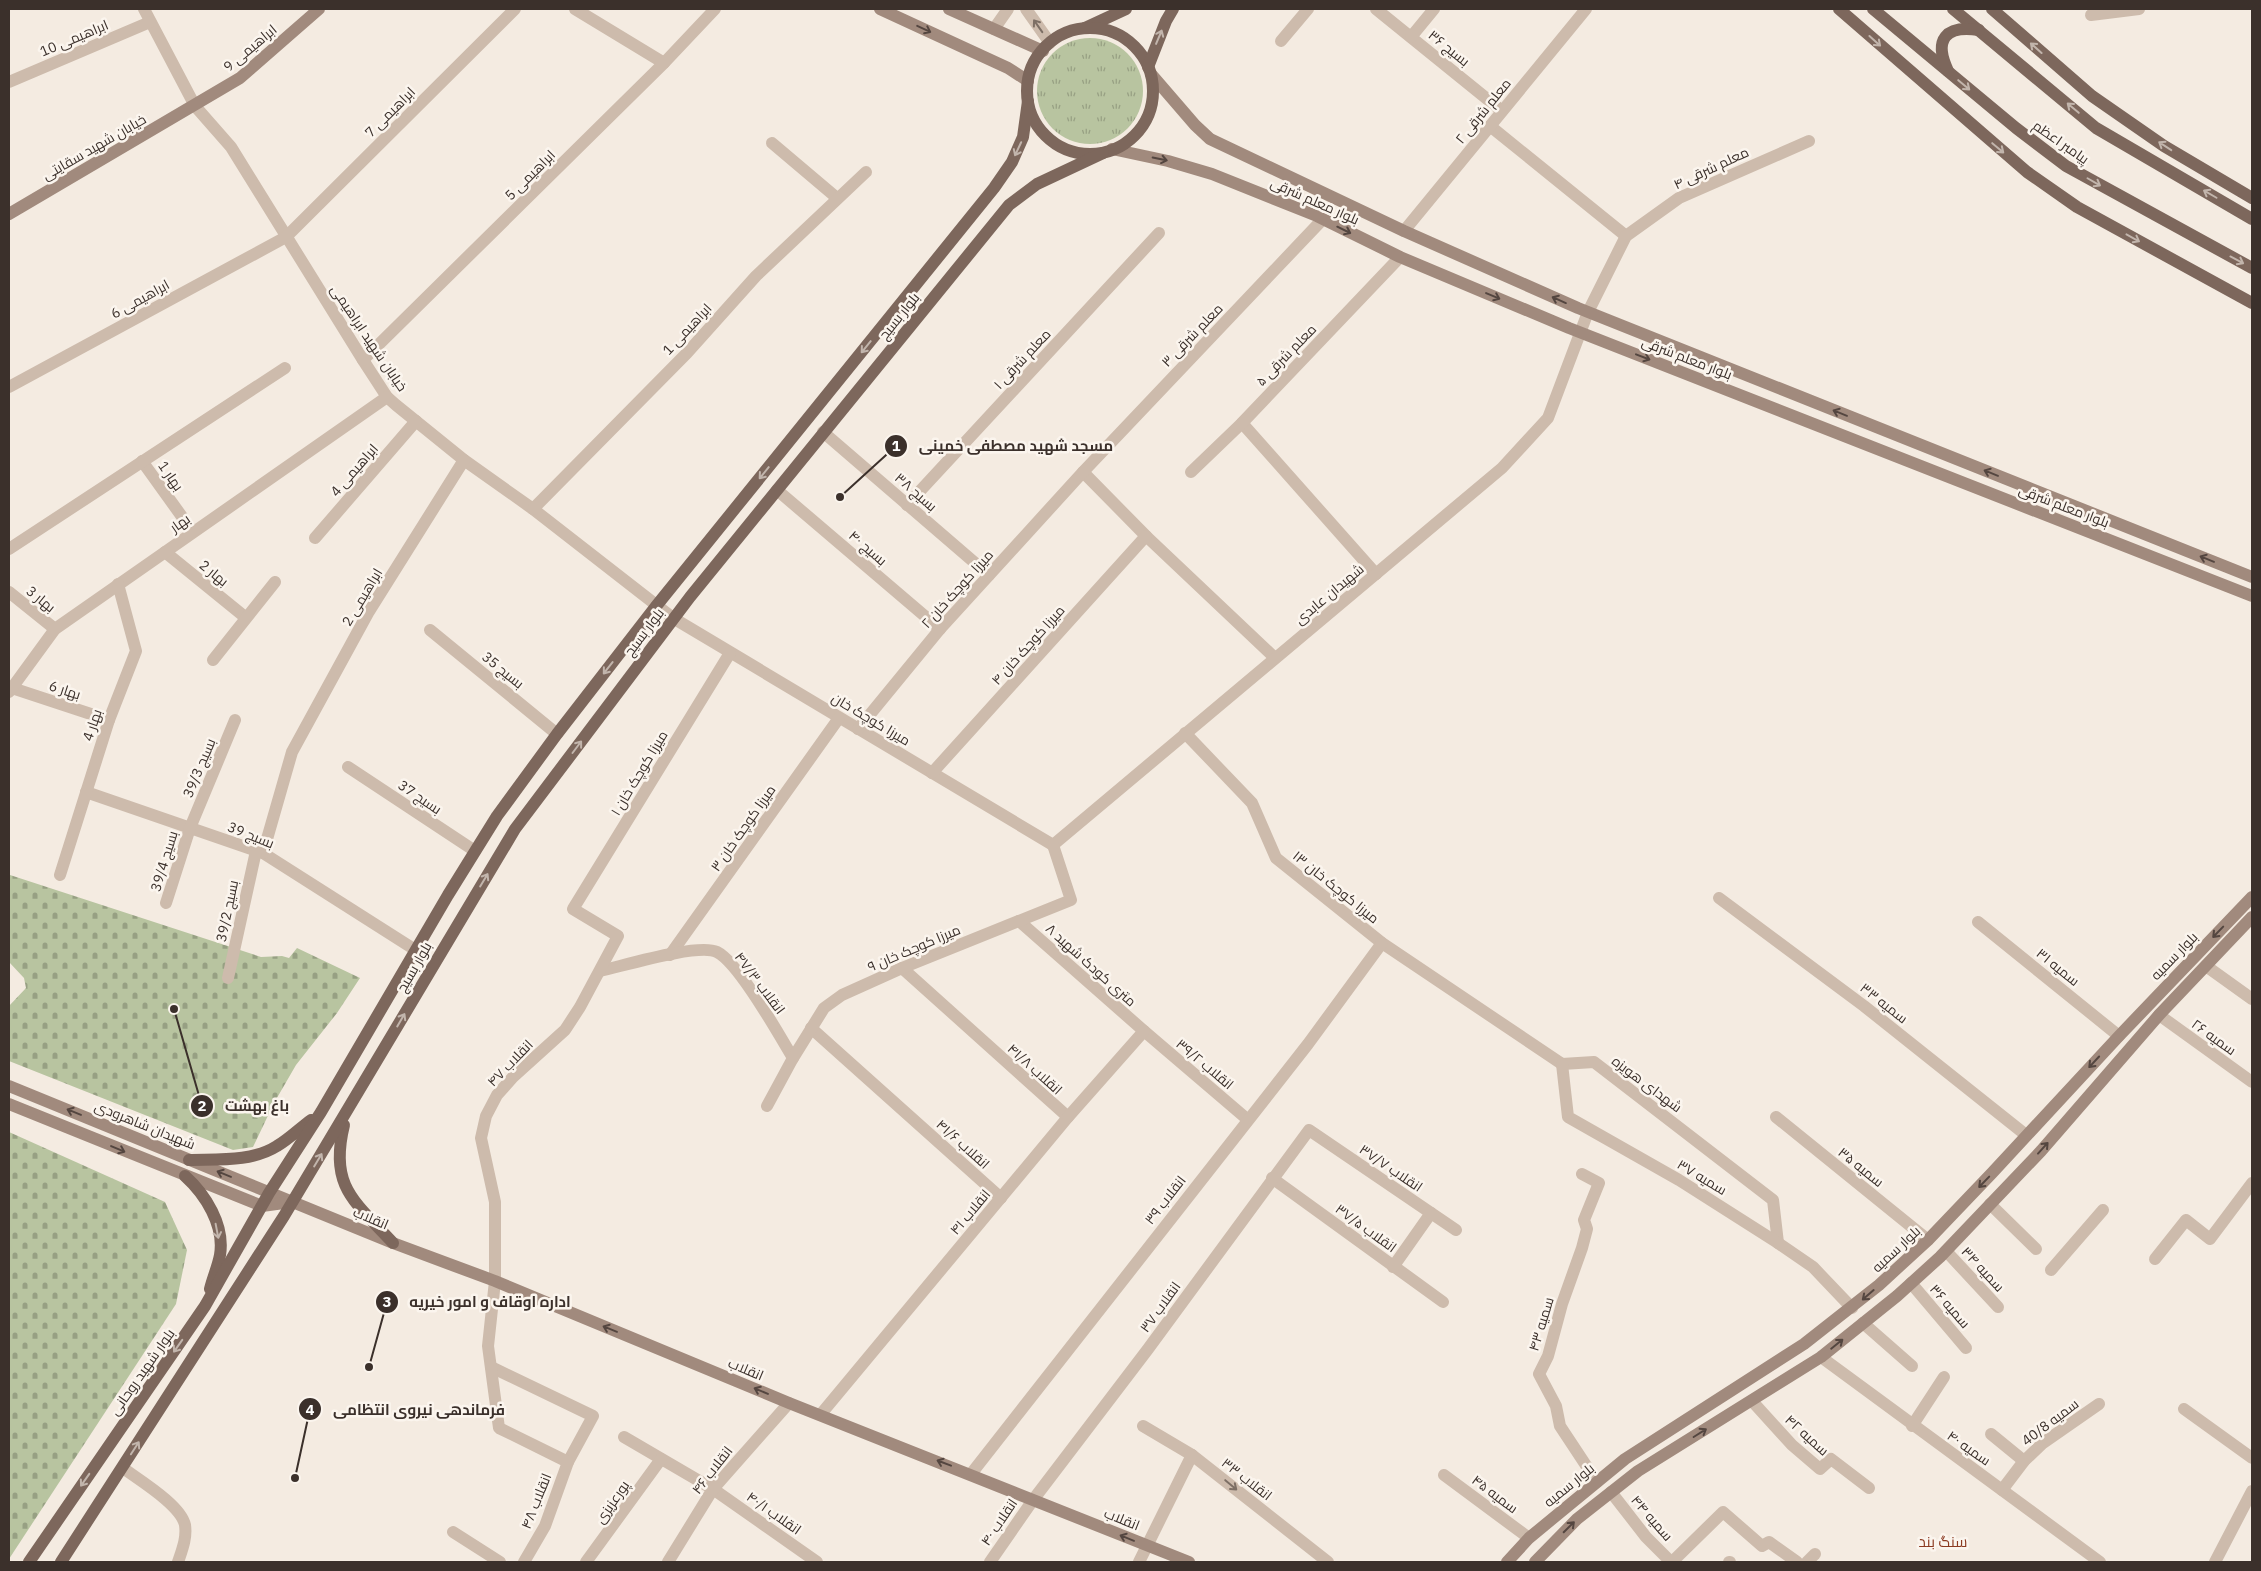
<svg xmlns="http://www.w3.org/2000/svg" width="2261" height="1571" font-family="'IBM Plex Sans',Cairo,sans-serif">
<defs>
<pattern id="grass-tufts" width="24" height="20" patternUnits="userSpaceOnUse" patternTransform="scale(1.25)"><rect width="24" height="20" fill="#b8c4a0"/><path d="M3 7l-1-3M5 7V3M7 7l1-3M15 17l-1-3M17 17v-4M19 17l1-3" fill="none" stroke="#97a083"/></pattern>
<pattern id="cemetery-stones" width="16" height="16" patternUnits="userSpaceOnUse" patternTransform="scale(1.25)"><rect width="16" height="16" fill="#b8c4a0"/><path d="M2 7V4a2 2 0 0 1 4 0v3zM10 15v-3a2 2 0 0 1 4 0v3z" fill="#97a083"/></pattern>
</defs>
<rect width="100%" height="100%" fill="#f4ebe1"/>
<!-- grass -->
<circle fill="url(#grass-tufts)" cx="1090" cy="91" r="53"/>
<!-- cemetery -->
<g fill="url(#cemetery-stones)">
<polygon points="10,875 261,957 282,956 289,958 297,948 360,978 337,1013 296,1065 274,1103 253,1147 233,1150 9,1061 9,1006 26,988 24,978 9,962"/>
<polygon points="9,1132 165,1202 187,1250 176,1304 9,1559"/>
</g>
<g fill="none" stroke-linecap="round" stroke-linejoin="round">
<!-- minor -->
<g stroke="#cdbbac" stroke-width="12">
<polyline points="144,9 195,106 231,147 363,360 387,397 396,405 464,460 533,509 673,618 1053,845"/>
<polyline points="575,9 664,63"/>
<polyline points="1026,9 1050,43"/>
<polyline points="1376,9 1502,111"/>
<polyline points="2091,15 2139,9"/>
<polyline points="994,29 1008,9"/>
<polyline points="1411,37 1434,9"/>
<polyline points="1281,41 1308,9"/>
<polyline points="9,82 150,22"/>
<polyline points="1490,126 1626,236"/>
<polyline points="772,143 837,198"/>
<polyline points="1404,231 1586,9"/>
<polyline points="363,360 664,63 715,9"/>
<polyline points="9,387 286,237 515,9"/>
<polyline points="1242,423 1376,574"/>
<polyline points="823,432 989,575"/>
<polyline points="142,461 193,532"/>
<polyline points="1083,472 1146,536 1275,658"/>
<polyline points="1191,472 1242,423 1400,257"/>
<polyline points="777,490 940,629"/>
<polyline points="907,505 1159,233"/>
<polyline points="533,509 687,353 756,276 866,172"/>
<polyline points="315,538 416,421"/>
<polyline points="9,549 285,368"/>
<polyline points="165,552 245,617"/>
<polyline points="9,592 55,629"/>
<polyline points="430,630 557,734"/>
<polyline points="213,660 275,582"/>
<polyline points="12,688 109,720"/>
<polyline points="9,692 55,629 387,397"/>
<polyline points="858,729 940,629 1083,472 1323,219"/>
<polyline points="1185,733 1252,803 1276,858 1382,943 1562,1064 1594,1062 1773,1200 1778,1243"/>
<polyline points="348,767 475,851"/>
<polyline points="932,773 1146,536"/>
<polyline points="86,792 263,853 417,951"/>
<polyline points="1053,845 1502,468 1548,418 1588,312 1626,236 1679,198 1809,141"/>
<polyline points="263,853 292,752 368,613 464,460"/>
<polyline points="60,875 109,720 136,651 118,584"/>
<polyline points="1719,898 1864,1006 2026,1135"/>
<polyline points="166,903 190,828 235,720"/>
<polyline points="1019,921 1144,1031 1247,1119"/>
<polyline points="1978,922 2119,1036"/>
<polyline points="670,955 839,718"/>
<polyline points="2206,966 2252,999"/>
<polyline points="902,968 1068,1117"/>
<path d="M600,971C623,966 698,943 717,952C739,963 779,1035 793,1058"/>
<polyline points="228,978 256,851"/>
<polyline points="2159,1015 2252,1082"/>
<polyline points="811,1028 1001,1198"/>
<polyline points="1562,1064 1568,1117 1679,1180 1778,1243 1813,1267 1852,1308"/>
<polyline points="767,1106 793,1058 824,1008 842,995 902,968 1071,900 1053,845"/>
<polyline points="1776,1117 1928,1240"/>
<polyline points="1582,1174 1599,1183 1584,1220 1587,1229 1582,1248 1562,1304 1548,1356 1539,1374 1556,1406 1560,1426 1597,1482"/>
<polyline points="1272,1178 1443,1302"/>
<polyline points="1990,1204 2036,1249"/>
<polyline points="1946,1251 1998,1307"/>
<polyline points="2155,1259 2186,1220 2210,1239 2252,1183"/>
<polyline points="1393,1267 1431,1213"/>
<polyline points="2051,1270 2103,1210"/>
<polyline points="1911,1283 1966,1348"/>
<polyline points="1863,1323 1912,1366"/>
<polyline points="1821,1357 2100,1562"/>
<polyline points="491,1367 593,1416 568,1462"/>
<polyline points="1752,1401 1792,1445 1820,1469 1831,1459 1869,1488"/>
<polyline points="2184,1409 2252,1458"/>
<polyline points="821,1414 1068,1117 1144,1031"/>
<polyline points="1143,1426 1192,1455 1328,1562"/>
<polyline points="1912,1426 1944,1377"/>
<polyline points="1991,1434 2024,1461"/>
<polyline points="624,1437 713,1489 817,1562"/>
<path d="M123,1468C139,1480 181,1505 185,1525C187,1538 182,1550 178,1562"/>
<polyline points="971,1474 1308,1044 1382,943"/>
<polyline points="1444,1475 1529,1538"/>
<polyline points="2002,1490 2024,1461 2043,1443 2099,1404"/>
<polyline points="1611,1492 1646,1537 1671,1562"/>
<polyline points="453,1532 500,1562"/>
<polyline points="524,1562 545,1526 568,1462 499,1428 488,1346 495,1281 495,1202 481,1138 486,1116 497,1095 513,1077 565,1030 580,1007 618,936 573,909 730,653"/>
<polyline points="586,1562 661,1459"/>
<polyline points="668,1562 713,1489 789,1403"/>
<polyline points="990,1562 1033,1500 1148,1349 1309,1130 1456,1230"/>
<polyline points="1139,1562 1192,1455"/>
<polyline points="1672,1562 1723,1512 1762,1546 1769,1542 1797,1562"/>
<polyline points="1729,1562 1730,1562"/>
<polyline points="1807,1562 1815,1554"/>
<polyline points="2215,1562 2252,1491"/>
</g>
<!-- secondary -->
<g stroke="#a18a7d" stroke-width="12">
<polyline points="880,9 1008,68 1028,81"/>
<polyline points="949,9 1043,51"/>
<polyline points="1151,74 1195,125 1210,139 1404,231 1578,308 2252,577"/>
<polyline points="1112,149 1168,161 1212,174 1317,216 1400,257 1569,328 2252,596"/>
<polyline points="9,214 240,78 319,9"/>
<polyline points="9,1086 393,1243 495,1281 789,1403 1189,1562"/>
<polyline points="9,1104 262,1206 291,1202"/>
<polyline points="1507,1562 1529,1538 1625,1459 1804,1344 1879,1285 1928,1240 1992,1173 2119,1036 2252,897"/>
<polyline points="1535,1562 1577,1519 1638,1471 1821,1357 1897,1296 1940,1257 2041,1151 2159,1015 2252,917"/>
</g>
<!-- primary -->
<g stroke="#7d675c" stroke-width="12">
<polyline points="1839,9 2027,172 2077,207 2252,303"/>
<polyline points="1873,9 2016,128 2066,166 2252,268"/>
<polyline points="1953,9 2096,128 2252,219"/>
<polyline points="1992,9 2092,96 2164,146 2252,198"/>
<polyline points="1085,28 1126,9"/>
<circle cx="1090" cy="91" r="63"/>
<polyline points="1148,67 1166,21 1173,9"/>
<path d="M1948,71C1933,39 1946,25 1979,30"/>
<path d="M344,1125C329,1186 354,1201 393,1243"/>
<path d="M189,1160C217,1159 252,1162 277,1146C289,1139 300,1128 311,1120"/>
<path d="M185,1176C205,1194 225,1225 220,1255C218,1266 213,1277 210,1289"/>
<polyline points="29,1562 205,1306 269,1193 321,1112 448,895 497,816 557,734 657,605 994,188 1012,162 1023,137 1028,101"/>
<polyline points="61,1562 284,1216 515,829 690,597 1009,205 1037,184 1103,153"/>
</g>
</g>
<!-- one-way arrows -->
<defs><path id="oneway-shaft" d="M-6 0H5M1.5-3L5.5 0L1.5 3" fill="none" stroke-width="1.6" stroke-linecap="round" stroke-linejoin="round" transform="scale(1.25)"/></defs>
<g stroke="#7d6f65">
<use href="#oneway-shaft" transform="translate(1038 26) rotate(-125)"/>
<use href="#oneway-shaft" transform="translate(1231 1485) rotate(40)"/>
</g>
<g stroke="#544640">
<use href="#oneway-shaft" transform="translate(924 29) rotate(25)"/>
<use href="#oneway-shaft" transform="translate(1160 159) rotate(12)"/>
<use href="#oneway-shaft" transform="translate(1344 230) rotate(26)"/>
<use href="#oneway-shaft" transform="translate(1493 296) rotate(23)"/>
<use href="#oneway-shaft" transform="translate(1559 300) rotate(-156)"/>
<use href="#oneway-shaft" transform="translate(1643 357) rotate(21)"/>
<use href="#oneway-shaft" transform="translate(1840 413) rotate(-158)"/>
<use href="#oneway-shaft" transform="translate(1991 473) rotate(-158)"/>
<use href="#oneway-shaft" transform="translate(2207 559) rotate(-158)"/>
<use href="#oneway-shaft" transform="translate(2218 932) rotate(134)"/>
<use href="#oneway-shaft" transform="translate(2094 1062) rotate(133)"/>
<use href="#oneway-shaft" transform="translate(74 1112) rotate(-158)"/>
<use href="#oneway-shaft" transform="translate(2043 1148) rotate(-48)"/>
<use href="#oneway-shaft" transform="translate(118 1149) rotate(23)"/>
<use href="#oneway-shaft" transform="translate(224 1174) rotate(-158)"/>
<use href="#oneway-shaft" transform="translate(1984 1182) rotate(134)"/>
<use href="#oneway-shaft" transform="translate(1868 1295) rotate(139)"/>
<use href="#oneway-shaft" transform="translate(610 1329) rotate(-158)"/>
<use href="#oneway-shaft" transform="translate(1837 1344) rotate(-39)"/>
<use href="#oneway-shaft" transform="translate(761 1391) rotate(-157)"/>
<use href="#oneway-shaft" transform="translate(1700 1433) rotate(-32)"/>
<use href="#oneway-shaft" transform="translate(944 1463) rotate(-159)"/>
<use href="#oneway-shaft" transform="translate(1569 1527) rotate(-45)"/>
<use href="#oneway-shaft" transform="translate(1127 1538) rotate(-158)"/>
</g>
<g stroke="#c2b5ac">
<use href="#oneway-shaft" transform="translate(1159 37) rotate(-67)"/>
<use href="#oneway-shaft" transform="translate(1875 41) rotate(42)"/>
<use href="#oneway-shaft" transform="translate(2036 48) rotate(-138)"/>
<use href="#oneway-shaft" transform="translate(1964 85) rotate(40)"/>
<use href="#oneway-shaft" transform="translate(2073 108) rotate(-140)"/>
<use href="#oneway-shaft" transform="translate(2165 146) rotate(-147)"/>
<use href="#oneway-shaft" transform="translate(1998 148) rotate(40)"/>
<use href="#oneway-shaft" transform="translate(1018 149) rotate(115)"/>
<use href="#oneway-shaft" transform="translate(2094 182) rotate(30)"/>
<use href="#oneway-shaft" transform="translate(2210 194) rotate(-150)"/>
<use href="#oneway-shaft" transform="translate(2133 238) rotate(29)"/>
<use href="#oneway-shaft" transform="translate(2237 260) rotate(28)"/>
<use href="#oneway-shaft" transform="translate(866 347) rotate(129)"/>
<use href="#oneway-shaft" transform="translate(764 473) rotate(129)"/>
<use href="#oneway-shaft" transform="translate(608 668) rotate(128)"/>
<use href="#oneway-shaft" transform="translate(577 747) rotate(-53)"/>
<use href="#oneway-shaft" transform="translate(484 880) rotate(-59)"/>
<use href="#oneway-shaft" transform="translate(401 1020) rotate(-60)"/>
<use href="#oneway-shaft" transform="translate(318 1160) rotate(-59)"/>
<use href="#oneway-shaft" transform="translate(217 1231) rotate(79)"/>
<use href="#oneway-shaft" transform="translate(178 1346) rotate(125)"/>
<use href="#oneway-shaft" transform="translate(135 1448) rotate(-57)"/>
<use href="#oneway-shaft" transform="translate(85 1480) rotate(125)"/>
</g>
<g text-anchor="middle" stroke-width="5" stroke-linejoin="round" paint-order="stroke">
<!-- street labels -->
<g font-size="14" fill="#3b302b" stroke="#fbf5ee">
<text transform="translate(74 38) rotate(-23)" y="5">ابراهیمی 10</text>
<text transform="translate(250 48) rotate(-40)" y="5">ابراهیمی 9</text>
<text transform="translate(1449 48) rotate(39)" y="5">بسیج ۳۶</text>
<text transform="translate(1483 111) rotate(-51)" y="5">معلم شرقی ۲</text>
<text transform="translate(390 112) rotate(-45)" y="5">ابراهیمی 7</text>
<text transform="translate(2061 142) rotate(35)" y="5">پیامبر اعظم</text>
<text transform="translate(94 147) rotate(-30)" y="5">خیابان شهید سقایتی</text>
<text transform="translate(1711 168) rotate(-25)" y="5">معلم شرقی ۴</text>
<text transform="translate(530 175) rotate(-45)" y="5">ابراهیمی 5</text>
<text transform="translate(1315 201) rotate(24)" y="5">بلوار معلم شرقی</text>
<text transform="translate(140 299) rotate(-29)" y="5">ابراهیمی 6</text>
<text transform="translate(899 316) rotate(-51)" y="5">بلوار بسیج</text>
<text transform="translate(687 329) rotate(-47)" y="5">ابراهیمی 1</text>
<text transform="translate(1192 335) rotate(-46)" y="5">معلم شرقی ۳</text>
<text transform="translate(369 338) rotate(56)" y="5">خیابان شهید ابراهیمی</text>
<text transform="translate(1286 355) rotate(-46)" y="5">معلم شرقی ۵</text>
<text transform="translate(1687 358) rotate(21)" y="5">بلوار معلم شرقی</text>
<text transform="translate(1022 359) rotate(-47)" y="5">معلم شرقی ۱</text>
<text transform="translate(354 470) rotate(-49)" y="5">ابراهیمی 4</text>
<text transform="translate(171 476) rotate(55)" y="5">بهار 1</text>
<text transform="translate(916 492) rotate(41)" y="5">بسیج ۳۸</text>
<text transform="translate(2064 506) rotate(21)" y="5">بلوار معلم شرقی</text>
<text transform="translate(180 523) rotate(-35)" y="5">بهار</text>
<text transform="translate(868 548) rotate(41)" y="5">بسیج ۴۰</text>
<text transform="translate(214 573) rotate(39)" y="5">بهار 2</text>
<text transform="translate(957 589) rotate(-48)" y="5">میرزا کوچک خان ۲</text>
<text transform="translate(1329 594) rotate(-40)" y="5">شهیدان عابدی</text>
<text transform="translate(362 597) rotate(-59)" y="5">ابراهیمی 2</text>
<text transform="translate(41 599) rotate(39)" y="5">بهار 3</text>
<text transform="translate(644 632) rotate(-53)" y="5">بلوار بسیج</text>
<text transform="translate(1028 645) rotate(-48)" y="5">میرزا کوچک خان ۴</text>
<text transform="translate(503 670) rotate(39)" y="5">بسیج 35</text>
<text transform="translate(65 690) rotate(18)" y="5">بهار 6</text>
<text transform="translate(871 719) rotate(31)" y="5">میرزا کوچک خان</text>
<text transform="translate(92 725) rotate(-71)" y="5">بهار 4</text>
<text transform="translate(199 768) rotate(-67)" y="5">بسیج 39/3</text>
<text transform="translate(639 773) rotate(-59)" y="5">میرزا کوچک خان ۱</text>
<text transform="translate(420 797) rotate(34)" y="5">بسیج 37</text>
<text transform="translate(743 828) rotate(-55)" y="5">میرزا کوچک خان ۳</text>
<text transform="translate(251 835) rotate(22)" y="5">بسیج 39</text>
<text transform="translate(164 861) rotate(-73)" y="5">بسیج 39/4</text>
<text transform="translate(1336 887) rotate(39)" y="5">میرزا کوچک خان ۱۳</text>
<text transform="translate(227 911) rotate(-78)" y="5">بسیج 39/2</text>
<text transform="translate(914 948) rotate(-23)" y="5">میرزا کوچک خان ۹</text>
<text transform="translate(2174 956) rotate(-46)" y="5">بلوار سمیه</text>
<text transform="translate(1091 965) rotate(42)" y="5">۸ متری کودک شهید</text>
<text transform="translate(414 967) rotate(-60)" y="5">بلوار بسیج</text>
<text transform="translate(2058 967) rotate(39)" y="5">سمیه ۳۱</text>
<text transform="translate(760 983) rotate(53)" y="5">انقلاب ۴۷/۳</text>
<text transform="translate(1884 1003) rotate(38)" y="5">سمیه ۳۳</text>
<text transform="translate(2214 1037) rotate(36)" y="5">سمیه ۲۶</text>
<text transform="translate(510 1063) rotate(-46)" y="5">انقلاب ۴۷</text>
<text transform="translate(1205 1064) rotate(40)" y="5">انقلاب ۳۹/۲</text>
<text transform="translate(1035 1069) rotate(42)" y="5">انقلاب ۴۱/۸</text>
<text transform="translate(1647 1084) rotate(37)" y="5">شهدای هویزه</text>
<text transform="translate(145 1125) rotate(22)" y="5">شهیدان شاهرودی</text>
<text transform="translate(963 1144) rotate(42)" y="5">انقلاب ۴۱/۶</text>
<text transform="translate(1861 1167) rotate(39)" y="5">سمیه ۳۵</text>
<text transform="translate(1391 1168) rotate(34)" y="5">انقلاب ۳۷/۷</text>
<text transform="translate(1702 1177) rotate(31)" y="5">سمیه ۳۷</text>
<text transform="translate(1165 1200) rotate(-52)" y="5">انقلاب ۳۹</text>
<text transform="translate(970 1212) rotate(-50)" y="5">انقلاب ۴۱</text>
<text transform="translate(371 1218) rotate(23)" y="5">انقلاب</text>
<text transform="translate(1366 1228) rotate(36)" y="5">انقلاب ۳۷/۵</text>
<text transform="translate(1896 1249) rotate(-43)" y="5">بلوار سمیه</text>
<text transform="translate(1983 1269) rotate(47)" y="5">سمیه ۳۴</text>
<text transform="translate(1950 1306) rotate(49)" y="5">سمیه ۳۶</text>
<text transform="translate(1160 1307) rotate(-54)" y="5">انقلاب ۳۷</text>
<text transform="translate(1541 1324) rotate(-73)" y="5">سمیه ۴۳</text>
<text transform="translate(746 1369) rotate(23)" y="5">انقلاب</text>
<text transform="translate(142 1372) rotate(-55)" y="5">بلوار شهید روحانی</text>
<text transform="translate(2050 1422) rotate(-37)" y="5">سمیه 40/8</text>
<text transform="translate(1807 1435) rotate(42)" y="5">سمیه ۴۲</text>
<text transform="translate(1969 1448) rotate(35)" y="5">سمیه ۴۰</text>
<text transform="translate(712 1470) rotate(-52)" y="5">انقلاب ۴۶</text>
<text transform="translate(1247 1479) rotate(38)" y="5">انقلاب ۳۳</text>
<text transform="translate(1569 1485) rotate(-39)" y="5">بلوار سمیه</text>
<text transform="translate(1495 1494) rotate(37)" y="5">سمیه ۴۵</text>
<text transform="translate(536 1501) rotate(-68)" y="5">انقلاب ۴۸</text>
<text transform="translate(612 1502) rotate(-55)" y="5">پورعزیزی</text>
<text transform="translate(774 1513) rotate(35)" y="5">انقلاب ۴۰/۱</text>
<text transform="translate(1652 1518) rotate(49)" y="5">سمیه ۴۴</text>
<text transform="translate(1122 1519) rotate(22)" y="5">انقلاب</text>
<text transform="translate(999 1522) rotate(-56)" y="5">انقلاب ۴۰</text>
</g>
<!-- neighbourhood labels -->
<g font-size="15" fill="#8c3b22" stroke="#fbf5ee">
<text x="1943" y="1547">سنگ بند</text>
</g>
</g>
<!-- callouts -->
<path fill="none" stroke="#3b302b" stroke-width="2" d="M840 497L896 446M174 1009L202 1106M369 1367L387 1302M295 1478L310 1409"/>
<g fill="#3b302b" stroke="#fbf5ee" stroke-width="2">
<circle cx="840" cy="497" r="5"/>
<circle cx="174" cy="1009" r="5"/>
<circle cx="369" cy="1367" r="5"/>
<circle cx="295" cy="1478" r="5"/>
<circle cx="896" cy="446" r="12"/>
<circle cx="202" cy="1106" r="12"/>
<circle cx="387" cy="1302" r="12"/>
<circle cx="310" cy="1409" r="12"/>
</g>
<g font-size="15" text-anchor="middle" font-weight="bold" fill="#fff">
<text x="896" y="451">1</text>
<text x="202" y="1111">2</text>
<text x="387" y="1307">3</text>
<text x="310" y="1415">4</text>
</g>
<g font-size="15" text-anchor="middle" font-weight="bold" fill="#3b302b" stroke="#fbf5ee" stroke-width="5" stroke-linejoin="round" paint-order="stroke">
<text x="1016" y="451">مسجد شهید مصطفی خمینی</text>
<text x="257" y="1111">باغ بهشت</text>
<text x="490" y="1307">اداره اوقاف و امور خیریه</text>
<text x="419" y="1415">فرماندهی نیروی انتظامی</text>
</g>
<!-- border -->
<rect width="2261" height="1571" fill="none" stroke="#3b302b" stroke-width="20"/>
</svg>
